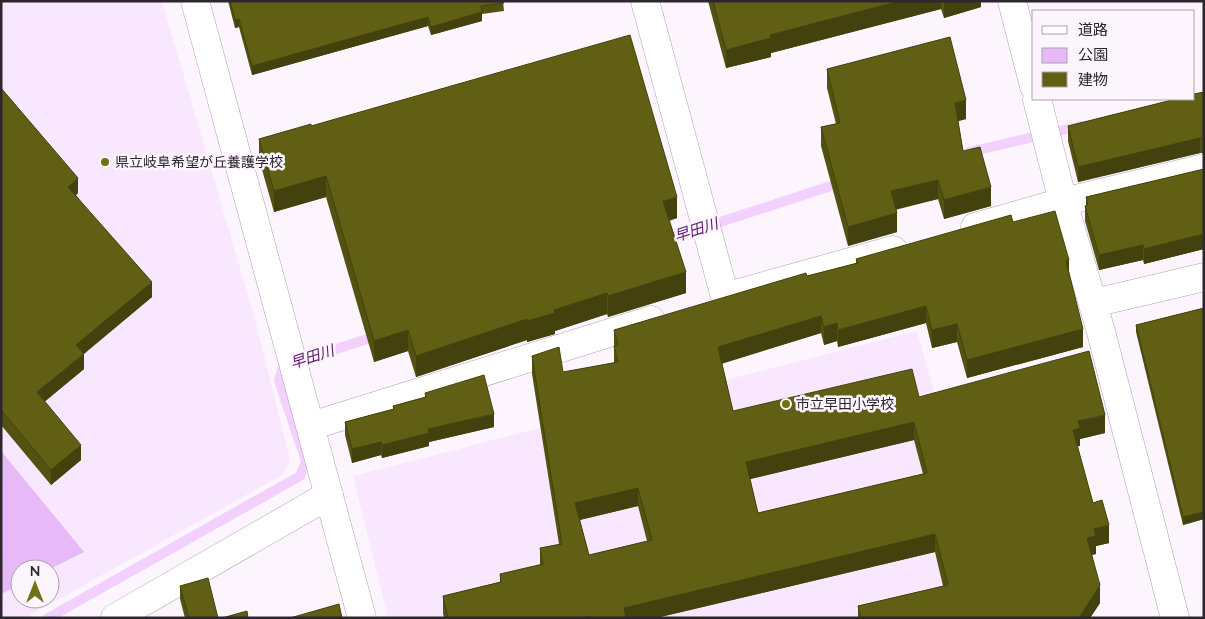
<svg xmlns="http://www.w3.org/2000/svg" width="1205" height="619" font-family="Mulish,'Noto Sans JP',sans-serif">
<rect width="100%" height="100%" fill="#fcf5fe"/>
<!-- built -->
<g fill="#f8e7fe" fill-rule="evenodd">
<path d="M1,1H162L256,323L290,459L284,474L25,618H1ZM20,569H50V599H20Z"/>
<polygon points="917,331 996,618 388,618 353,476"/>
</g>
<!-- green -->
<polygon fill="#e7b9f6" points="1,451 84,552 50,569 20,569 20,585 1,594"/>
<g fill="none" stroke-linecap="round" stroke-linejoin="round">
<!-- stream -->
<g stroke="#f3d1fe" stroke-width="10">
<polyline points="969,152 1081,126"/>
<polyline points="662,241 843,182"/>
<polyline points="48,618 300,476 306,461 279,381 283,366 380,335"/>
</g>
<defs>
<g id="minor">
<polyline points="195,1 362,618"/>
<polyline points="645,1 725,297 893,250"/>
<polyline points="1012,1 1034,86"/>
<polyline points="1037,99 1063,202 1100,328 1175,618"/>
<polyline points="975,227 1063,202 1204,168"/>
<polyline points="1094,303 1204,277"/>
<polyline points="311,426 651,320"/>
<polyline points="115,618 329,495"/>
</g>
</defs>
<!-- minor casing -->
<use href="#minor" stroke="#b0a0b6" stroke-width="29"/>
<!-- minor -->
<use href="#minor" stroke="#fff" stroke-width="28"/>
</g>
<!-- wall -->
<g fill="#535211" fill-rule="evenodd">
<polygon points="228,1 503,1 504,11 482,14 482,21 431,35 428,26 252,75 239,27 235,28"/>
<polygon points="708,1 985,1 981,2 981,7 944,18 941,9 771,53 771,57 726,68"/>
<polygon points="827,69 966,119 958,121 963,151 991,206 944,219 938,199 896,209 897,232 848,246 821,146 821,127 836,124 827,88"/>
<polygon points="1,88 78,193 76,195 152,297 84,354 84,369 44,402 81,460 51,485 1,425"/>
<polygon points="1204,92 1204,153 1200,153 1078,182 1068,141 1068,126"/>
<polygon points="311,126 677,218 669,221 686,293 608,317 607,314 555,331 555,334 527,342 527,340 416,377 408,351 374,362 326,197 274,212 259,159 259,139"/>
<polygon points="1204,169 1204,249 1144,264 1143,260 1099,270 1085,221 1085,206 1086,206 1086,197"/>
<path d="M1013,222L1069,272L1083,347L967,378L957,342L932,348L926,323L838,347L837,341L824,345L821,333L722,363L733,411L919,397L1105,433L1080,439V446H1077L1093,503L1109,543L1096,546V554L1092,555L1100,603L1090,618H858V606L943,586L935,552L656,618H444L443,613V596L500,582V574L540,565V548L559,544L532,374V356L563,372L614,363V330L807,276L856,263V259ZM914,440L923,474L758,513L750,479ZM638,506L647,541L589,555L580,520Z"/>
<polygon points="1204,308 1204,519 1183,525 1136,332 1136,325"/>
<polygon points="425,393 494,427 429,442 429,446 382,458 381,455 352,463 345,435 345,422 393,409 393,406 425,397"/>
<polygon points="180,586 218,618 185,618 180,599"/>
</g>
<!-- shaded-wall -->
<g fill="#43420e">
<polygon points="900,1 941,1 941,9 771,53 771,57 726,68 726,50 770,35"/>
<polygon points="944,1 985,1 981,2 981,7 944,18"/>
<polygon points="482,12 482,21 431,35 431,27"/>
<polygon points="428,17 428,26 252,75 252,66"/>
<polygon points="239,19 239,27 235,28 235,20"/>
<polygon points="966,100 966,119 955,122 955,103"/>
<polygon points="1200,138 1200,153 1078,182 1078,167"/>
<polygon points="326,176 326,197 274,212 274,191"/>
<polygon points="78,178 78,193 68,202 68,187"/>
<polygon points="938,180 938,199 891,211 891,191"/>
<polygon points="991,187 991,206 944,219 944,200"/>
<polygon points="677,197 677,218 663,222 663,201"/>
<polygon points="897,213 897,232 848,246 848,227"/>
<polygon points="1204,234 1204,249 1144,264 1144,249"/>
<polygon points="1143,245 1143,260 1099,270 1099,255"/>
<polygon points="1069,260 1069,278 1066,261"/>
<polygon points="686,272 686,293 608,317 608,296"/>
<polygon points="152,282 152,297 76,360 76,345"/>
<polygon points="607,293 607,314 555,331 555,334 527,342 527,321 554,310"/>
<polygon points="926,306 926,323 838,347 838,330"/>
<polygon points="821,316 821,333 718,365 718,347"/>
<polygon points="527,319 527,340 416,377 416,356"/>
<polygon points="837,323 837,341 824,345 824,327"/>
<polygon points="957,324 957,342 932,348 932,330"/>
<polygon points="1083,329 1083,347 967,378 967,360"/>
<polygon points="408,330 408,351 374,362 374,341"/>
<polygon points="84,354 84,369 37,408 37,392"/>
<polygon points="494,414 494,427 429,442 429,446 382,458 382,445 428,429"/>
<polygon points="1105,415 1105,433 1080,439 1080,446 1073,447 1073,430 1078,421"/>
<polygon points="914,422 914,440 746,480 746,462"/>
<polygon points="381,442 381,455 352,463 352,449"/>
<polygon points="81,445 81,460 51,485 51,470"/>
<polygon points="638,488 638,506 575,521 575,503"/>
<polygon points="1204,512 1204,519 1183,525 1183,517"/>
<polygon points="1109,525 1109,543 1096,546 1096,554 1087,556 1087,538 1094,529"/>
<polygon points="935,534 935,552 656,618 624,618 624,608"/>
<polygon points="1100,585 1100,603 1090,618 1079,618"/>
</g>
<!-- building -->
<g fill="#605f14" stroke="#43420e" fill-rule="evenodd">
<polygon points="230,1 503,1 504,3 481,6 482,12 431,27 428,17 252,66 239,19 235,20"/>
<polygon points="713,1 900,1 770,35 771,38 726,50"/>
<polygon points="630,35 677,197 663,201 686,272 608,296 607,293 554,310 555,313 527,321 527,319 416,356 408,330 374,341 326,176 274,191 259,139 311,124 311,126"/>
<polygon points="950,37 966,100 955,103 963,151 980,147 991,187 944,200 938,180 891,191 897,213 848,227 821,127 840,123 827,69"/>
<polygon points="1,88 78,178 68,187 152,282 76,345 84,354 37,392 81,445 51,470 1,410"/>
<polygon points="1204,92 1204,138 1200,138 1078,167 1068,126 1176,99 1194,99 1194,94"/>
<polygon points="1204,169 1204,234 1144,249 1143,245 1099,255 1085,206 1088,205 1086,197"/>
<path d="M1055,211L1069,260L1066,261L1083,329L967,360L957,324L932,330L926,306L838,330L837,323L824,327L821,316L718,347L733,411L912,369L919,397L1089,351L1105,415L1078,421L1080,428L1073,430L1093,503L1102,500L1109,525L1094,529L1096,536L1087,538L1100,585L1079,618H861L858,606L948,585L935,534L624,608L626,618H589V616L581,618H448L443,596L501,582L500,574L543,564L540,548L562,544L532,356L559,347L563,372L618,362L614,346L618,345L614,330L806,273L807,276L858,263L856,259L1011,215L1013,222ZM914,422L927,473L758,513L746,462ZM638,488L652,540L589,555L575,503Z"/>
<polygon points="1204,308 1204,512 1183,517 1136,325"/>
<polygon points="484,375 494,414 428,429 429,433 382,445 381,442 352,449 345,422 394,409 393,406 426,397 425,393"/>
<polygon points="208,578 218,618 189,618 180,586"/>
<polygon points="339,604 342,618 290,618"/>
<polygon points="247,611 248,618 222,618"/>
</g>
<!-- markers -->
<g fill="#717114" stroke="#fcf5fe" stroke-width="2">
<circle cx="105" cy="162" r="5"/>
<circle cx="786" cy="404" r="5"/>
</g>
<g text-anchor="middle" stroke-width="5" stroke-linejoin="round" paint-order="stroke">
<!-- poi labels -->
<g font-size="14" fill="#2d262f" stroke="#fcf5fe" text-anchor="start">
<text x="115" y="167">県立岐阜希望が丘養護学校</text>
<text x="796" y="409">市立早田小学校</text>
</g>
<!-- water labels -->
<g font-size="15" font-style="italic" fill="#5b186e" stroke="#fcf5fe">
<text transform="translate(696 230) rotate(-18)" y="5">早田川</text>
<text transform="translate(312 357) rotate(-18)" y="5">早田川</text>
</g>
</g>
<!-- border -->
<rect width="1205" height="619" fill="none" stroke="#2d262f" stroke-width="5"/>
<!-- legend -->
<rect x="1032" y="10" width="162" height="90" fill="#fcf5fe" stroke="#a9a2ab"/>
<rect x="1042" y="26" width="25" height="8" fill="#ffffff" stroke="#a9a2ab"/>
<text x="1078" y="35" font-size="15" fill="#2d262f">道路</text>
<rect x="1042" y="48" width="25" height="15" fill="#e7b9f6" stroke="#a9a2ab"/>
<text x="1078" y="60" font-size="15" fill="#2d262f">公園</text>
<rect x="1042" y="72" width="25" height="15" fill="#605f14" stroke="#a9a2ab"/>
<text x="1078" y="85" font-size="15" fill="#2d262f">建物</text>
<!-- north arrow -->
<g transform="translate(35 584)"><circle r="24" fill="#fcf5fe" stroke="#a9a2ab"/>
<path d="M0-4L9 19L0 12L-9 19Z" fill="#717114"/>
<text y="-8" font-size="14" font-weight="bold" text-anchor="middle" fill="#2d262f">N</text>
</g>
</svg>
